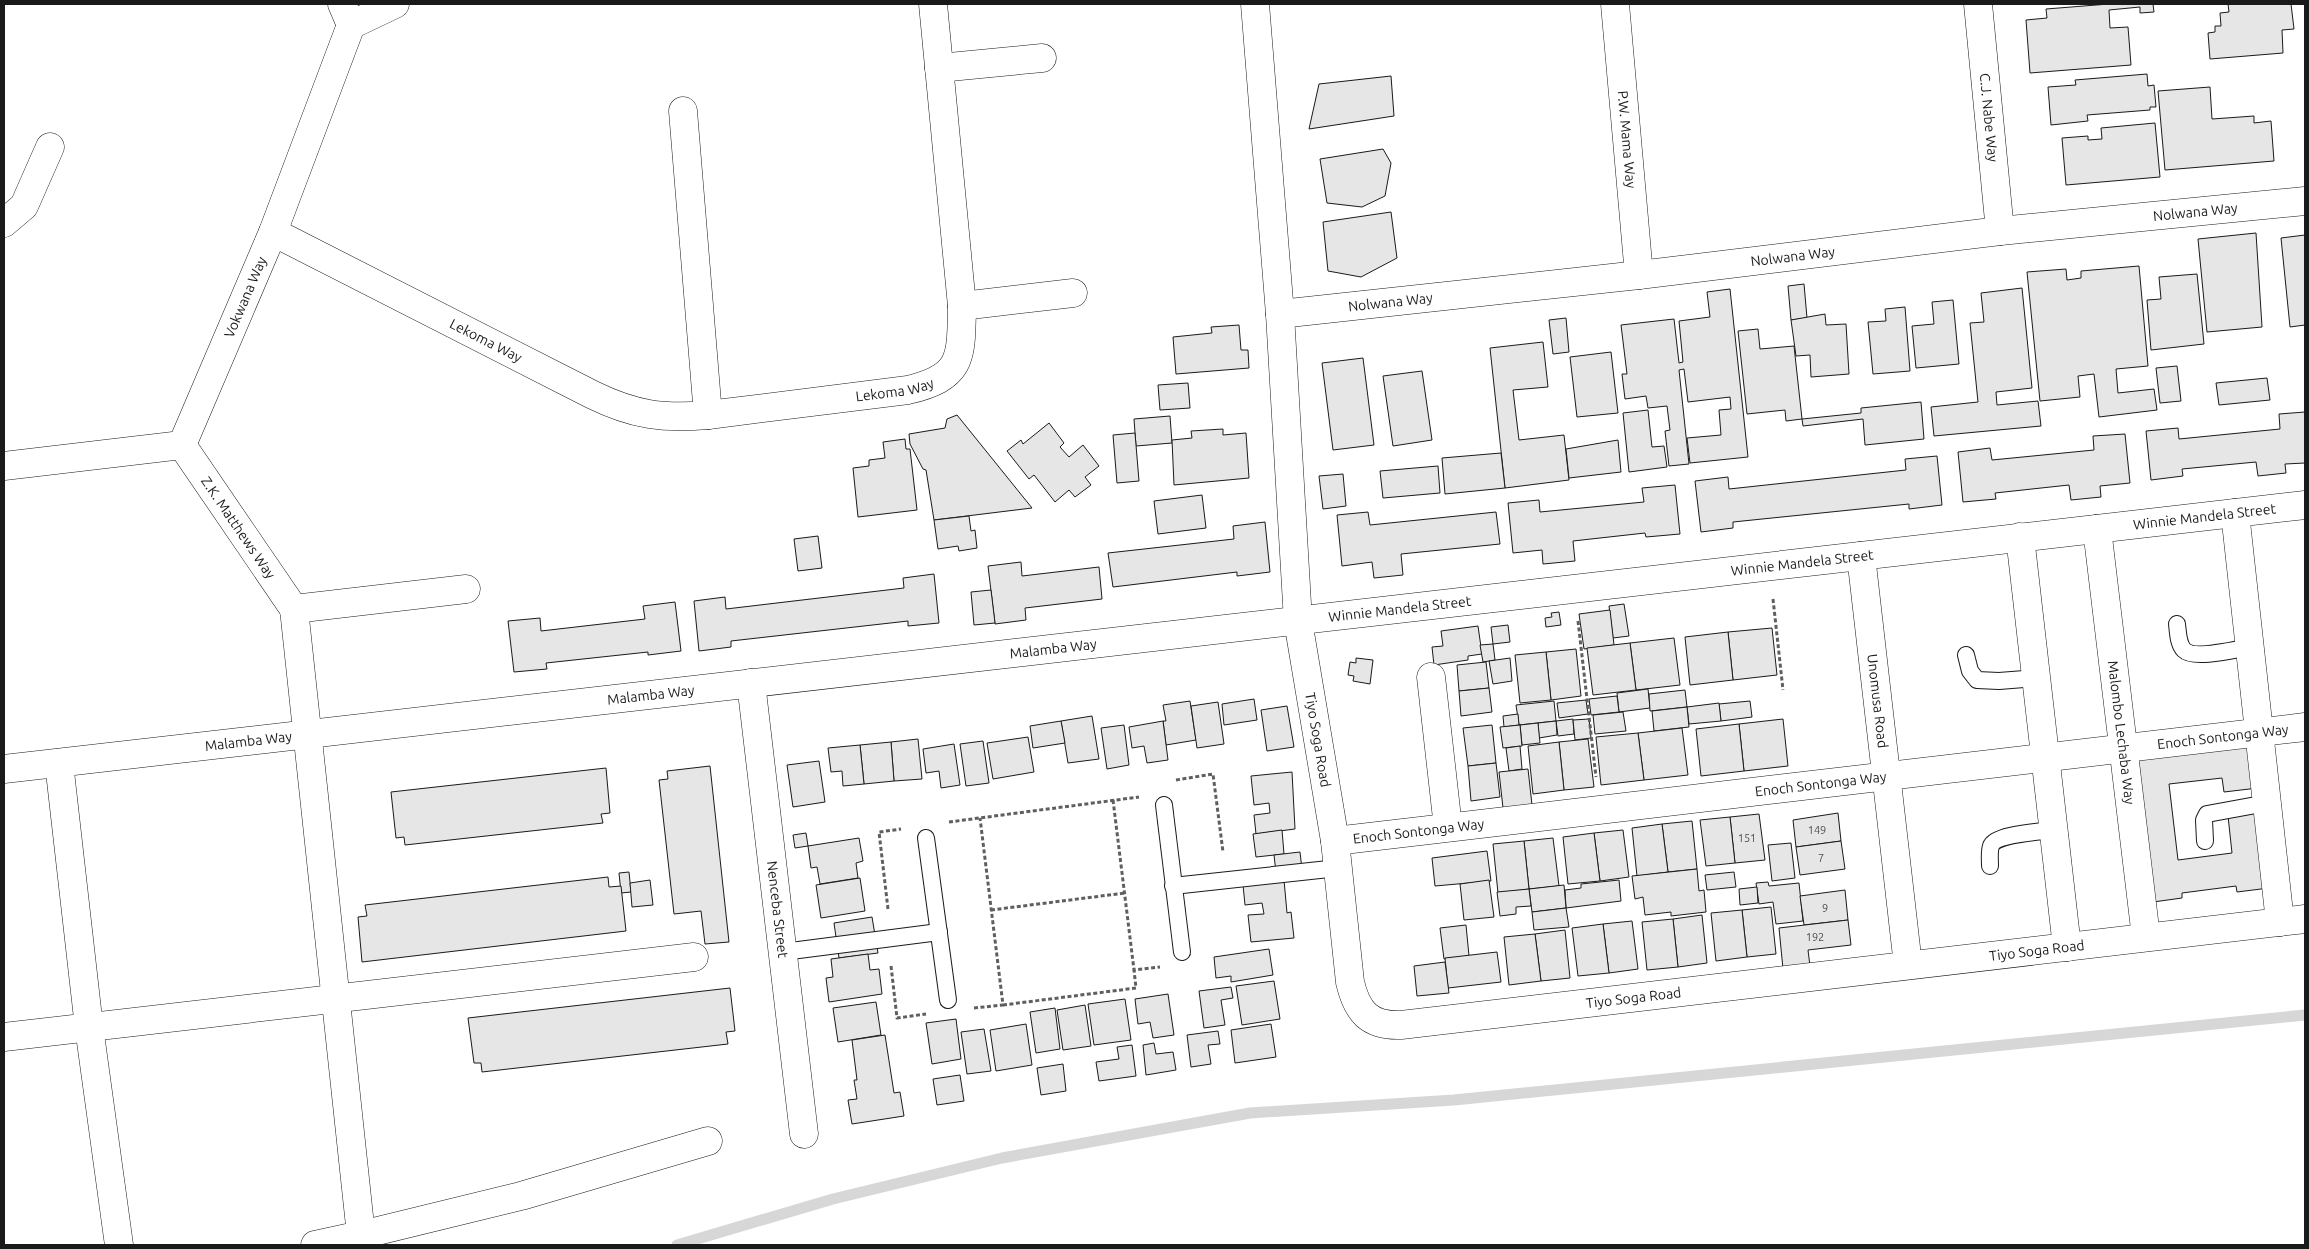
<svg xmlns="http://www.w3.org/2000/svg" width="2309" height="1249" font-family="Ubuntu,sans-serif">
<rect width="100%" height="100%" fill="#fff"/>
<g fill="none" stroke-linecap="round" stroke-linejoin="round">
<!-- stream -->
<polyline stroke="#d7d7d7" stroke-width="11" points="677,1245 833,1199 1002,1158 1250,1113 1454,1100 2305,1015"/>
</g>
<!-- building -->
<g fill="#e6e6e6" stroke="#1a1a1a">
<polygon points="2109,4 2153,4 2154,12 2140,13 2140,7 2109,10 2110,28 2128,27 2131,65 2030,73 2026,20 2047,18 2046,9"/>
<polygon points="2228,4 2291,4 2294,29 2282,30 2283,53 2210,59 2208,33 2215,32 2215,26 2221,26 2220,13 2229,12"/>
<polygon points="2147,74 2148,86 2154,85 2156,107 2150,107 2150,110 2087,115 2088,121 2051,125 2048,87 2076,85 2075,80"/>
<polygon points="1391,76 1394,116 1309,129 1319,84"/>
<polygon points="2210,87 2212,119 2254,116 2254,123 2271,121 2274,161 2165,170 2158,91"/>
<polygon points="2155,123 2160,177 2066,185 2062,138 2088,136 2088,140 2102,139 2101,128"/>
<polygon points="1383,149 1391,163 1385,196 1362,207 1327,203 1320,159"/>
<polygon points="1391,212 1397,258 1361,277 1328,271 1323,222"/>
<polygon points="2256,233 2262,327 2207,332 2198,239"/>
<polygon points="2305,235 2305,325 2290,327 2281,238"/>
<polygon points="2139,266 2148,366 2116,369 2118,393 2154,389 2157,410 2099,417 2094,374 2078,376 2080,397 2040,401 2027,272 2066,269 2067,280 2081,278 2081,271"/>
<polygon points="2197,274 2204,344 2151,350 2147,300 2161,299 2159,277"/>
<polygon points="1804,284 1807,318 1791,320 1788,286"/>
<polygon points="2022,288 2032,388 1996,392 1997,405 2038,401 2041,426 1934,436 1931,407 1978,402 1970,323 1984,322 1981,293"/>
<polygon points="1730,289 1748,457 1690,463 1687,438 1721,435 1719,410 1731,409 1730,397 1688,402 1684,369 1679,370 1689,464 1669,466 1665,431 1670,430 1667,406 1648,408 1646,396 1625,399 1622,374 1627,374 1621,325 1674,319 1679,363 1683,362 1679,321 1710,317 1707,292"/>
<polygon points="1953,300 1959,364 1916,368 1912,326 1934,324 1932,302"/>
<polygon points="1905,307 1910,371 1873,374 1868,322 1886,321 1885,309"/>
<polygon points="1825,314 1826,325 1846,324 1849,374 1811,377 1810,355 1796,356 1791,320"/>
<polygon points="1566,318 1569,352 1553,354 1549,320"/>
<polygon points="1239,325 1241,350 1248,350 1249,368 1176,374 1173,337 1212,333 1211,327"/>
<polygon points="1758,329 1760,349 1794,346 1802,419 1786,421 1785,410 1747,414 1738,331"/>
<polygon points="1543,342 1548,387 1513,390 1519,440 1564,435 1569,480 1505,488 1490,348"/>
<polygon points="1611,352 1618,413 1577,417 1570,357"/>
<polygon points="1363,358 1374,445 1333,450 1322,363"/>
<polygon points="2177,366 2181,401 2160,403 2156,368"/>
<polygon points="1422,371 1432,440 1393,446 1383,376"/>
<polygon points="2267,378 2270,400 2219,405 2216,383"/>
<polygon points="1188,383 1190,408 1160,410 1158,385"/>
<polygon points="1921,402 1924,439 1865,445 1863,419 1803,426 1802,419 1861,413 1861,408"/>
<polygon points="1648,410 1652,447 1664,446 1667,467 1629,472 1623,413"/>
<polygon points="2305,412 2305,463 2285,464 2286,473 2258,476 2256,462 2182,469 2183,476 2151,480 2146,431 2178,428 2179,439 2280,429 2279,414"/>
<polygon points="957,415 1032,508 934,520 926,470 923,469 910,444 909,434 945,428 947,419"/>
<polygon points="1170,416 1172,443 1136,446 1134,419"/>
<polygon points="1049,423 1064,443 1060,447 1069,457 1083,445 1099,466 1085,477 1091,485 1075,497 1069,490 1055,502 1034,475 1029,479 1007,451 1021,440 1023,444"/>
<polygon points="1223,429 1223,435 1246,433 1249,478 1174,485 1172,440 1192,438 1191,431"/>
<polygon points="1135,433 1139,481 1117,483 1113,435"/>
<polygon points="2125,434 2130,483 2100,486 2101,497 2071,500 2069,485 1995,493 1996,499 1963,502 1958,452 1990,448 1992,460 2094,450 2093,436"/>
<polygon points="905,439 906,449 910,449 917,510 858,517 853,468 869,466 869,460 885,458 883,442"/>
<polygon points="1618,440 1621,472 1569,478 1566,449"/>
<polygon points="1501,453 1505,488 1445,494 1442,458"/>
<polygon points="1937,456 1942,505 1909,509 1909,504 1733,522 1733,528 1701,532 1695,481 1728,477 1729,489 1906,470 1905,459"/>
<polygon points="1438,466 1440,493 1383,498 1380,471"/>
<polygon points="1343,474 1346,506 1323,509 1319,476"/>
<polygon points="1675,485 1680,534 1646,537 1645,533 1573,541 1575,561 1543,564 1542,550 1513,553 1508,503 1539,500 1540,512 1644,502 1642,488"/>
<polygon points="1202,495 1206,528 1158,534 1154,501"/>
<polygon points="1368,512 1370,525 1496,512 1500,544 1401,554 1403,575 1374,578 1372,562 1342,566 1337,515"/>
<polygon points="969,516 971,531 975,530 977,548 959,551 958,546 938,549 934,520"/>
<polygon points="1265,522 1270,572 1237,576 1237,572 1113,587 1108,553 1234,539 1233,526"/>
<polygon points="818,536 822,568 798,571 794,539"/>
<polygon points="1021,562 1022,576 1099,567 1102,599 1025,608 1026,620 995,624 988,566"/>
<polygon points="934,574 939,623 908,626 908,621 731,641 731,647 699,651 694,601 725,597 726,609 904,588 903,578"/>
<polygon points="991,590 995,623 974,625 971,592"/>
<polygon points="675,602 681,651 648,655 648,652 546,663 547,669 514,672 508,621 540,618 541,631 645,619 643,606"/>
<polygon points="1624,604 1629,636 1613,638 1609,606"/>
<polygon points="1610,610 1614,645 1584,649 1579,614"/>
<polygon points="1559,612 1561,625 1546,627 1545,618 1552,617 1551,613"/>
<polygon points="1508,625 1510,642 1493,644 1491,627"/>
<polygon points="1478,626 1482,654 1468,656 1468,660 1434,665 1432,647 1443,646 1441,631"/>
<polygon points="1772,628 1777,675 1733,680 1728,632"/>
<polygon points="1728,632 1733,680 1690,685 1685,637"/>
<polygon points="1674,638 1680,685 1636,690 1630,643"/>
<polygon points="1630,643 1636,690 1593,695 1587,648"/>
<polygon points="1493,644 1495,660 1483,662 1480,645"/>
<polygon points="1576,649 1581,696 1551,700 1546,652"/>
<polygon points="1546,652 1551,700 1520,703 1515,655"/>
<polygon points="1356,658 1373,660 1370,684 1353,681 1354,676 1348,675 1350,662 1356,663"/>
<polygon points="1510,658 1512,681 1493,684 1489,661"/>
<polygon points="1486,662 1489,688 1459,691 1457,665"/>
<polygon points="1489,688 1492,712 1461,716 1459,691"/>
<polygon points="1648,689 1650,708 1619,712 1617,693"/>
<polygon points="1685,690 1687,707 1650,711 1649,694"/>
<polygon points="1617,696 1619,712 1591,715 1589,699"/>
<polygon points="1254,699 1257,720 1224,725 1222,704"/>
<polygon points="1586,700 1588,714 1559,718 1557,703"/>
<polygon points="1190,701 1196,740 1166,745 1163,721 1166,721 1163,705"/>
<polygon points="1554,701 1556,721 1519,725 1516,705"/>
<polygon points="1750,701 1752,717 1721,721 1719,704"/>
<polygon points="1218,702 1224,744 1197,748 1191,706"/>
<polygon points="1719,703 1721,721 1689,724 1687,707"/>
<polygon points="1287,706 1294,747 1267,751 1261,710"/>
<polygon points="1687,707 1689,727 1654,731 1652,711"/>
<polygon points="1623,712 1626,731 1595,734 1593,715"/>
<polygon points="1518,714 1519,725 1504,727 1503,716"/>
<polygon points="1092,716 1099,759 1068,763 1061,721"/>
<polygon points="1573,719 1574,734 1558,736 1556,721"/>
<polygon points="1589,719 1591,738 1575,740 1573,720"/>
<polygon points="1783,719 1788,766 1744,771 1739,724"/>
<polygon points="1061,721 1065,743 1033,748 1030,726"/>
<polygon points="1163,721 1168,760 1147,763 1144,746 1132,748 1129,727"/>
<polygon points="1556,721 1557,735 1539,738 1538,723"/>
<polygon points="1538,723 1540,743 1522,745 1520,725"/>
<polygon points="1739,724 1744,771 1701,776 1696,729"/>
<polygon points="1124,725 1129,765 1107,769 1101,728"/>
<polygon points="1492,725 1496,763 1468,766 1463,728"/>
<polygon points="1520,725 1522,746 1503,748 1500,727"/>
<polygon points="1682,728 1688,775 1644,780 1638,733"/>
<polygon points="1638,733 1644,780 1601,785 1596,737"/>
<polygon points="1028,737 1034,772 993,779 987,743"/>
<polygon points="2252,737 2258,788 2224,792 2222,778 2169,784 2178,860 2232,853 2228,816 2260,812 2269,888 2237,892 2236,886 2182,893 2182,898 2153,902 2128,751"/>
<polygon points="918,739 922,779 894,781 891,742"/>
<polygon points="1588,739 1594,787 1564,790 1559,742"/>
<polygon points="983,741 989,783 966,786 960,744"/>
<polygon points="891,742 894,781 864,784 860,745"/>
<polygon points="1559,742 1564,790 1533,794 1528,746"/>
<polygon points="954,744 960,785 941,788 939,771 926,773 923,749"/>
<polygon points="860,745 864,784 843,786 842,771 831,772 828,748"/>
<polygon points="1520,746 1522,769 1509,771 1506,748"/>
<polygon points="819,761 825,802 793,807 787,765"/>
<polygon points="1496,763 1500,797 1471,801 1468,766"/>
<polygon points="710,766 729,942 705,944 701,911 674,914 659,780 668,779 667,771"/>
<polygon points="606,768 610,813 601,814 603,823 405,845 404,837 396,838 391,792"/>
<polygon points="1528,769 1532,805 1503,808 1499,772"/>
<polygon points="1292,772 1295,829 1256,834 1254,815 1270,813 1269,803 1254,805 1251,776"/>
<polygon points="1838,813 1841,841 1796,847 1793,820"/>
<polygon points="1759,814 1765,860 1735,863 1730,817"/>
<polygon points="1730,817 1735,863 1706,866 1700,820"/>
<polygon points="1692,821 1697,869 1668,872 1662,824"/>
<polygon points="1662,824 1668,872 1637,876 1632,828"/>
<polygon points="1282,830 1284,854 1256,857 1253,834"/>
<polygon points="1623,830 1629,877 1600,881 1594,833"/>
<polygon points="806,833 808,846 795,848 793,835"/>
<polygon points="1594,833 1600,881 1568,884 1563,837"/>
<polygon points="859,838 863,861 856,863 858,878 820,884 817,867 811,868 808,846"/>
<polygon points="1553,838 1559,886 1529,889 1524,841"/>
<polygon points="1524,841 1529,889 1498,893 1493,844"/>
<polygon points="1841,841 1845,869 1800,875 1796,847"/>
<polygon points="1791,843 1795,878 1772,881 1768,845"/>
<polygon points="1487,851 1491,881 1435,886 1432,858"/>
<polygon points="1300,852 1303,878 1277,881 1274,855"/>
<polygon points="1697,869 1699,891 1704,890 1706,912 1671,916 1671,912 1645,915 1643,897 1635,899 1632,876"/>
<polygon points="629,872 631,892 621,893 619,873"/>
<polygon points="1734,872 1736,887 1707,890 1705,875"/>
<polygon points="608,877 609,887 621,886 626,931 362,962 358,917 367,916 365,905"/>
<polygon points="860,878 865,911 821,918 816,885"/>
<polygon points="650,880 653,905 632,907 630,883"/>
<polygon points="1284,880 1287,913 1291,912 1294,938 1251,942 1248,915 1264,914 1262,903 1245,905 1243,885"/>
<polygon points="1489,880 1494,917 1464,920 1460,884"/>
<polygon points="1619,880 1621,901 1566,908 1565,890 1581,888 1581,884"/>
<polygon points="1768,882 1769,886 1799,883 1803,921 1776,924 1773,902 1759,904 1756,883"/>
<polygon points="1564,885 1566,908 1532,912 1529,889"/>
<polygon points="1757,887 1758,903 1740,905 1739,889"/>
<polygon points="1529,889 1531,906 1516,907 1516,914 1500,916 1497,892"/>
<polygon points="1845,890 1848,920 1804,925 1800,896"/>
<polygon points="1771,907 1776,954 1747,957 1742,910"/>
<polygon points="1566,908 1569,927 1534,930 1532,912"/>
<polygon points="1742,910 1747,957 1716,961 1711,913"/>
<polygon points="1702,915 1707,963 1678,967 1673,919"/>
<polygon points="872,917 878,953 839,958 834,923"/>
<polygon points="1673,919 1678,967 1647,970 1642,922"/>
<polygon points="1848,920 1851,945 1808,950 1810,966 1783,969 1779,928"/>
<polygon points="1632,921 1638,969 1609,973 1603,924"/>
<polygon points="1603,924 1609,973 1578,976 1572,928"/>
<polygon points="1466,925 1469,956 1444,959 1440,928"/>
<polygon points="1565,930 1570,978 1541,981 1535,934"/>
<polygon points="1535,934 1541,981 1509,985 1504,937"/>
<polygon points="1269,949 1273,975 1231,982 1231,976 1216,978 1214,957"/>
<polygon points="1497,952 1501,982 1448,988 1445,958"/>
<polygon points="868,954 870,970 879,969 882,994 829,1002 826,978 833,977 831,959"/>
<polygon points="1445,962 1449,993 1417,996 1414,966"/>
<polygon points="1274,981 1280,1019 1242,1025 1236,986"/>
<polygon points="1231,987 1233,998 1221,1000 1225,1025 1204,1028 1199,991"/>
<polygon points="730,988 735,1031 726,1032 728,1044 482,1072 481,1063 474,1063 468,1018"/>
<polygon points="1168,994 1174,1035 1153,1038 1150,1022 1138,1024 1135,999"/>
<polygon points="1125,999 1131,1040 1094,1045 1088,1004"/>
<polygon points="876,1002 881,1035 838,1042 833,1008"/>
<polygon points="1085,1005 1091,1046 1063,1050 1057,1010"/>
<polygon points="1055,1008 1060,1049 1036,1053 1030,1012"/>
<polygon points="956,1019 961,1059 932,1064 926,1023"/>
<polygon points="1026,1024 1032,1065 996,1071 990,1030"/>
<polygon points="1271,1024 1276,1057 1235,1063 1231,1030"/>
<polygon points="984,1029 991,1071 967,1074 961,1032"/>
<polygon points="1218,1031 1220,1044 1208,1045 1211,1064 1191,1067 1187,1035"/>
<polygon points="885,1035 894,1093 900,1092 904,1116 852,1124 848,1100 857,1099 854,1080 857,1080 852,1040"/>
<polygon points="1154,1043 1156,1054 1173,1052 1176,1070 1146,1075 1143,1045"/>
<polygon points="1132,1045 1136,1076 1099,1081 1096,1062 1119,1059 1117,1047"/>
<polygon points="1063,1064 1066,1091 1041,1095 1037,1068"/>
<polygon points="960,1075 964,1101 937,1105 933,1079"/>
</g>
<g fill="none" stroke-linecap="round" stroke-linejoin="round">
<defs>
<g id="lane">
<path d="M2177,624C2178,632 2178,644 2184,650C2194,660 2237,649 2250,647"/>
<polyline points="1966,655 1970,671 1977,680 1999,681 2036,678"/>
<polyline points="1164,805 1182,952"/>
<polyline points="926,838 948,1000"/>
<polyline points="2205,841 2204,820 2207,814 2267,803"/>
<path d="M1990,866C1990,860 1989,852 1991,846C1995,834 2040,832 2052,830"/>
<polyline points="1173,886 1338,868"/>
<polyline points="783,952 939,932"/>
</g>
<g id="street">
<polyline points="342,4 351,25"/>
<path id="s1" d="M1255,4L1280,314L1298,621L1335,841L1350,982C1357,1012 1369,1026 1401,1025L2305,919"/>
<path id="s2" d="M1615,4L1639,275"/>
<path id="s3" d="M1978,4L2000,231"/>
<polyline points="939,68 1042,58"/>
<polyline points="683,111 708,415"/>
<polyline points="4,223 24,206 50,147"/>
<path id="s4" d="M273,232L593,395C634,415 663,419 708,415L908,390C963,377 961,358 962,306L933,4"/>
<polyline points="962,306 1073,293"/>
<path id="s5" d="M1280,314L1639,275L2000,231L2305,201"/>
<path id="s6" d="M182,445L294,609L466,589"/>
<path id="s7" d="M4,466L182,445L273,232L351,25L395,4"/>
<polyline points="2235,513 2280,922"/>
<path id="s8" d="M2097,529L2146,937"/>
<polyline points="2020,537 2067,947"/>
<path id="s9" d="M1861,556L1908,965"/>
<polyline points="294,609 361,1235 315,1245"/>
<polyline points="1431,677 1448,827"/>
<path id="s10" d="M751,683L804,1134"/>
<polyline points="59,763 89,1027 119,1245"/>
<path id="s11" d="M4,769L2305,505"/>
<path id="s12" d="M1335,841L2305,727"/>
<polyline points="4,1037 694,957"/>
<polyline points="361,1235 521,1196 708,1141"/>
</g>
</defs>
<!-- lane casing -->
<use href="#lane" stroke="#1a1a1a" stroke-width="18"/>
<!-- street casing -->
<use href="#street" stroke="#1a1a1a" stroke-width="29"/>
<!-- path -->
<g stroke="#5f5f5f" stroke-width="3" stroke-dasharray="4 2.5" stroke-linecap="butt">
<polyline points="1773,599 1783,690"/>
<polyline points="1578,621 1596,777"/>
<polyline points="1176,780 1213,774 1223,852"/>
<polyline points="1113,800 1134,970 1160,967"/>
<polyline points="949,822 1139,797"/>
<polyline points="888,909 879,832 901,829"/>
<polyline points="991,910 1125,893"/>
<polyline points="891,966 897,1018 926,1014"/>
<polyline points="1003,1005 1136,988 1134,970"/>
<polyline points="974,1008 1003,1005 980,818"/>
</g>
<!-- lane -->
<use href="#lane" stroke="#fff" stroke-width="16"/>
<!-- street -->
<use href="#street" stroke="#fff" stroke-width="28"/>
</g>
<g text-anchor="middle" stroke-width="4" stroke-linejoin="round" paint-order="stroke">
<!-- number labels -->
<g font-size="11" fill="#4d4d4d">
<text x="1817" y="834">149</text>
<text x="1747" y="842">151</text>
<text x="1821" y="862">7</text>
<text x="1825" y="912">9</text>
<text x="1815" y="941">192</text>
</g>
<!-- street labels -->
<g font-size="14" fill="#1a1a1a" stroke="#fff">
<text dy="5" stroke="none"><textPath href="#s3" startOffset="114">C.J. Nabe Way</textPath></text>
<text dy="5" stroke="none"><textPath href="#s2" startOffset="136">P.W. Mama Way</textPath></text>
<text dy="5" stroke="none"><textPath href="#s5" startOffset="921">Nolwana Way</textPath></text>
<text dy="5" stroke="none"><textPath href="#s5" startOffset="516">Nolwana Way</textPath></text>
<text dy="5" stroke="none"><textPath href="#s7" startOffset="340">Vokwana Way</textPath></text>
<text dy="5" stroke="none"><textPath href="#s5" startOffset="111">Nolwana Way</textPath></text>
<text dy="5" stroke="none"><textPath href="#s4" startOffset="239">Lekoma Way</textPath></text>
<text dy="5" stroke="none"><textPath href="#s4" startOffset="666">Lekoma Way</textPath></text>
<text dy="5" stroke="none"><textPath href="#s11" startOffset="2215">Winnie Mandela Street</textPath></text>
<text dy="5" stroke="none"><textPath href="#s6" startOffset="100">Z.K. Matthews Way</textPath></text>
<text dy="5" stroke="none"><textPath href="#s11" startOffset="1810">Winnie Mandela Street</textPath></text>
<text dy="5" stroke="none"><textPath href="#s11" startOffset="1405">Winnie Mandela Street</textPath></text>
<text dy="5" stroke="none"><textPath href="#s11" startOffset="1056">Malamba Way</textPath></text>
<text dy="5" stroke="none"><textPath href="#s11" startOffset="651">Malamba Way</textPath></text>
<text dy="5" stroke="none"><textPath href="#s9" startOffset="146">Unomusa Road</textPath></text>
<text dy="5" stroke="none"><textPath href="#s8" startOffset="205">Malombo Lechaba Way</textPath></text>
<text dy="5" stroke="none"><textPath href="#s12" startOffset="894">Enoch Sontonga Way</textPath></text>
<text dy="5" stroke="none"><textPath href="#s1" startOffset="739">Tiyo Soga Road</textPath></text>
<text dy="5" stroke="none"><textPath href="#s11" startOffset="246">Malamba Way</textPath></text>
<text dy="5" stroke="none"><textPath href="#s12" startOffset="489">Enoch Sontonga Way</textPath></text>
<text dy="5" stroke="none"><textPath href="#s12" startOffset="84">Enoch Sontonga Way</textPath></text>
<text dy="5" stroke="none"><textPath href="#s10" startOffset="228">Nenceba Street</textPath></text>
<text dy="5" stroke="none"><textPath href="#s1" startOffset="1698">Tiyo Soga Road</textPath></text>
<text dy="5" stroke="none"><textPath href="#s1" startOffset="1292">Tiyo Soga Road</textPath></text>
</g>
</g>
<!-- border -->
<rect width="2309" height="1249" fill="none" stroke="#1a1a1a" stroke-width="10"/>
</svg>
